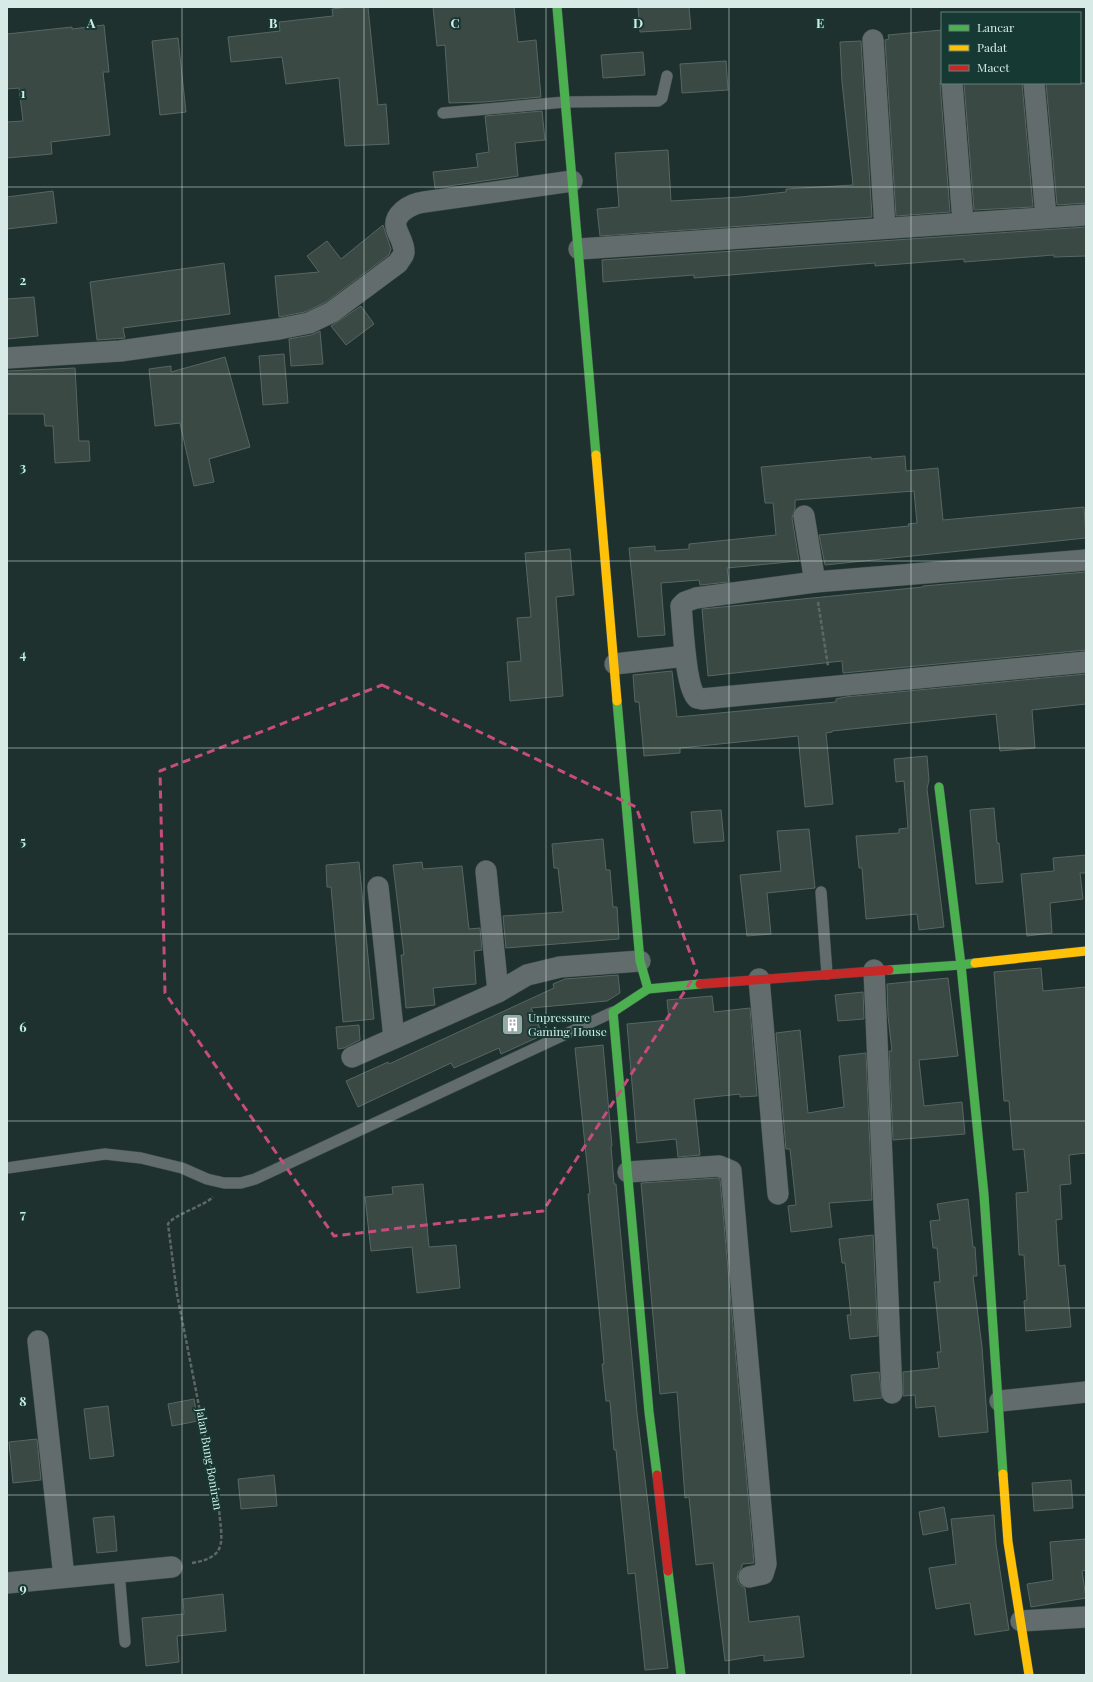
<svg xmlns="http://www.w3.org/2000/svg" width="1093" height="1682" font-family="'Playfair Display',serif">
<rect width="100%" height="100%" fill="#1e312e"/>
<!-- building -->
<g fill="#3b4944" stroke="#586661">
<polygon points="350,7 368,7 378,105 386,104 389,144 345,146 339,78 286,84 282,57 231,62 228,37 280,31 279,22 333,16 332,9"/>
<polygon points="433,7 514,7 518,42 536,40 541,97 484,102 449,103 445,45 437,46"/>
<polygon points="638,7 689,7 691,29 640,32"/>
<polygon points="104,25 109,72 103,72 110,135 51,142 52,154 7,158 7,122 23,121 19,88 7,89 7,34 72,27 72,29"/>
<polygon points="942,30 942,77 940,84 950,212 896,216 885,40 889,39 888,35"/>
<polygon points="178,38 186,112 160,115 152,41"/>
<polygon points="861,41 872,217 600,236 597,209 619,207 615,153 668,150 671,201 741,197 786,192 786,189 853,185 842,82 840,42"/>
<polygon points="643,52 645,75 603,78 601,55"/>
<polygon points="726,61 728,90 682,93 680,64"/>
<polygon points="964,83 1022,83 1033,207 974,210"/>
<polygon points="1046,83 1086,83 1086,203 1057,205"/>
<polygon points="542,111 545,140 515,143 518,176 435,188 433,172 478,167 476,154 489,152 485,116"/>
<polygon points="53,191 57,223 7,229 7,197"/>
<polygon points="383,225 391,249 389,255 326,302 305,312 279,317 275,276 319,272 307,256 327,241 341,259"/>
<polygon points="1086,227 1086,256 1054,257 1054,255 964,262 964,259 875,266 875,263 694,278 694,275 603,282 602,260"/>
<polygon points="224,263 230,314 123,328 125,338 97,340 90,282"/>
<polygon points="34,297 38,336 7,339 7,299"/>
<polygon points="361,306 374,324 346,345 331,326"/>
<polygon points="320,331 323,364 291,366 289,339 311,335"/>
<polygon points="284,354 288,403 263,405 259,356"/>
<polygon points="225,357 250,447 209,459 214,482 194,486 180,423 155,426 149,369 171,366 171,372"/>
<polygon points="75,368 79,441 89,441 90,461 55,463 53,426 45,426 44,414 7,414 7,371"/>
<polygon points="905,456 906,471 938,468 943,520 1084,507 1086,538 825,565 819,535 909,526 908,524 917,523 914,491 795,500 795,508 792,518 799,561 727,568 729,582 700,585 699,580 661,583 665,635 638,637 629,548 655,546 655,551 689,549 689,544 776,535 773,503 765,503 761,467 871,457 871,459"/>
<polygon points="570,549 574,595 556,597 563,696 510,701 507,662 521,661 517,618 531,617 525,553"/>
<polygon points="1086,572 1086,650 843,673 842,661 708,676 702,609 923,587 923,586"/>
<polygon points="672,671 677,717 836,702 836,699 845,697 1086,674 1086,704 1032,710 1035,748 1000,751 996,714 832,731 832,732 826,733 833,804 805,807 798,736 680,748 680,753 644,756 639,702 635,702 633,675"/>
<polygon points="927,756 929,780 927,789 944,927 919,930 917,914 866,919 862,868 859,868 856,836 899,833 899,829 908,828 904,781 896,782 894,759"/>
<polygon points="994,808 997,843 999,843 1003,882 976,884 970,810"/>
<polygon points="721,810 724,841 694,843 691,812"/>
<polygon points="809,829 815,888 767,893 771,934 747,936 740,875 781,871 777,831"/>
<polygon points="603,839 606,870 610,870 613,907 617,907 619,939 506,948 503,916 563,912 558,868 554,868 552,844"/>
<polygon points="1086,855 1086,873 1080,873 1083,899 1050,903 1052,933 1027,936 1021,874 1054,871 1053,858"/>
<polygon points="359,862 374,1019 343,1022 331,887 327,887 326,865"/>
<polygon points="422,862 423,869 462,866 469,929 480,928 482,950 474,951 476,984 433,988 435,1005 406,1008 401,955 404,955 393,865"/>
<polygon points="1041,968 1043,991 1086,987 1086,1153 1069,1155 1071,1184 1060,1185 1062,1219 1056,1220 1059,1266 1065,1265 1071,1327 1026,1331 1024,1301 1027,1300 1024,1255 1019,1255 1016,1193 1028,1192 1024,1149 1013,1150 1009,1101 1004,1101 994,972"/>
<polygon points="618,975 620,993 607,1001 531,1008 543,1035 501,1054 499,1048 454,1068 451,1063 358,1107 346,1081 388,1062 389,1064 554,988 553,984 565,979"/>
<polygon points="948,978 958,1056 919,1060 924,1106 962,1102 965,1134 893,1140 889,1051 892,1051 888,1016 887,984"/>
<polygon points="863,992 864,1019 838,1021 835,995"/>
<polygon points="712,996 714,1012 750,1008 757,1096 740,1097 740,1094 694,1099 700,1155 678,1157 676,1139 637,1143 627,1024 669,1020 667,1000"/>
<polygon points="359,1025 360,1040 344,1048 338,1049 336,1027"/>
<polygon points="800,1030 808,1113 844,1107 839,1056 866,1053 872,1200 829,1203 832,1227 791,1232 788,1206 796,1205 790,1149 786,1149 776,1033"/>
<polygon points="603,1045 612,1146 611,1146 614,1184 616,1184 637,1413 668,1668 645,1670 635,1573 628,1574 616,1450 614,1450 610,1401 606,1401 602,1364 604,1364 600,1319 588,1194 590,1194 575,1048"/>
<polygon points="717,1178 720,1179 754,1563 742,1564 742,1567 738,1573 737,1579 740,1585 745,1588 749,1622 799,1616 804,1657 764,1661 764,1655 725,1661 713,1563 696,1565 689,1497 685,1498 677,1392 660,1394 641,1183"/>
<polygon points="423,1184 429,1247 456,1245 460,1288 417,1293 412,1247 371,1251 365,1197 393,1194 392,1187"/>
<polygon points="968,1199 973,1247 975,1247 977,1276 973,1276 982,1347 988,1432 939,1437 935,1406 916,1408 915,1395 903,1396 903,1372 939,1368 937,1352 941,1352 934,1282 940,1282 937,1248 933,1248 930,1221 940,1220 937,1204"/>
<polygon points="873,1235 878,1336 850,1339 847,1315 851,1315 845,1263 842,1263 839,1239"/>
<polygon points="879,1372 882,1398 854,1401 851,1375"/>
<polygon points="194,1399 198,1421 172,1426 168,1404"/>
<polygon points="108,1406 114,1456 90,1459 84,1409"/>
<polygon points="37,1439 41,1480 13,1483 9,1442"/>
<polygon points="274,1475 277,1506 241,1509 238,1479"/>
<polygon points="1071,1480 1073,1508 1034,1511 1032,1483"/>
<polygon points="944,1507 948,1530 923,1535 919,1512"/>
<polygon points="994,1515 996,1544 1009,1630 975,1635 970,1603 936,1609 929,1568 956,1564 951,1519"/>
<polygon points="114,1516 117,1551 97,1553 93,1518"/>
<polygon points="1086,1539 1086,1570 1082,1571 1086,1598 1031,1607 1027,1584 1053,1580 1050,1542"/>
<polygon points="223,1594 226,1631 177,1636 179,1662 146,1666 142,1618 184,1614 183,1599"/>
</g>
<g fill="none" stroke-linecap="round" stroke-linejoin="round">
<defs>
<g id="lane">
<polyline points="443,113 565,102 658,101 662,98 667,76"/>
<polyline points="821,892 827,974"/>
<polyline points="7,1168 105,1154 141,1158 182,1168 207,1179 224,1183 241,1183 255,1179 613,1012"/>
<polyline points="119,1572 125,1642"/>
</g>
<g id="street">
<polyline points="873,40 885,228"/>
<polyline points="952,83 963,222"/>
<polyline points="1034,83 1046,217"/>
<polyline points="579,249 1086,215"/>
<path d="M7,358L120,351L279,329L309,323L332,312L398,263C400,259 404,256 404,252C404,235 386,226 403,211C409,206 416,203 424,202L572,181"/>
<polyline points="804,516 815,582"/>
<path d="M1086,560L815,582L696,598L685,602L681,606C683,624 685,687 697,698L702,699L1086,662"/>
<polyline points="615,664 685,656"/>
<polyline points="486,871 498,992"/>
<polyline points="378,887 394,1038"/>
<polyline points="874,970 892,1393"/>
<polyline points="759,979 778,1194"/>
<polyline points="352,1057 498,992 527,975 560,967 640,961"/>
<polyline points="628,1172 719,1166 731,1171 766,1564 763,1574 749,1577"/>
<polyline points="38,1341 64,1577"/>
<polyline points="1000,1401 1086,1392"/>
<polyline points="7,1583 172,1567"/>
<polyline points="1021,1621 1086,1617"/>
</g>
<g id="fast">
<polyline points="557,7 596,455"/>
<polyline points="617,701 640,961 648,989 700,984"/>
<polyline points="975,963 961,965 984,1195 1003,1474"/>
<polyline points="889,970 961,965 939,787"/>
<polyline points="648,989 613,1012 649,1412 657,1475"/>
<polyline points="668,1571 681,1675"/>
</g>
<g id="slow">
<polyline points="596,455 617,701"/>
<polyline points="975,963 1086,951"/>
<polyline points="1003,1474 1008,1542 1029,1675"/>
</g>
<g id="jam">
<polyline points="700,984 889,970"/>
<polyline points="657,1475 668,1571"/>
</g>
</defs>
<!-- lane casing -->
<use href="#lane" stroke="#3d4d4b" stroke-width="12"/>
<!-- street casing -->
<use href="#street" stroke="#3d4d4b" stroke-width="22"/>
<!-- fast casing -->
<use href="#fast" stroke="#3d4d4b" stroke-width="10"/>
<!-- slow casing -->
<use href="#slow" stroke="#3d4d4b" stroke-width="10"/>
<!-- jam casing -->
<use href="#jam" stroke="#3d4d4b" stroke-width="10"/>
<!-- path -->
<g stroke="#5c6766" stroke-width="2.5" stroke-dasharray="4 2" stroke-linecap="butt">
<polyline points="818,602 828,666"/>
<path d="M192,1563C230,1557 221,1539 219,1508L177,1294L168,1224C173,1215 204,1206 213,1197"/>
</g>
<!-- lane -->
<use href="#lane" stroke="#626c6c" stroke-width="11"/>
<!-- street -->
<use href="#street" stroke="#626c6c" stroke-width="21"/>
<!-- fast -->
<use href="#fast" stroke="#4caf50" stroke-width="9"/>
<!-- slow -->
<use href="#slow" stroke="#ffc107" stroke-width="9"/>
<!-- jam -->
<use href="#jam" stroke="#c62828" stroke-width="9"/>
</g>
<!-- marked area -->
<path fill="none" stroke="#c74c7e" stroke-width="3" stroke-dasharray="8 5" stroke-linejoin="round" d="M382,685L636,807L697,972L543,1211L334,1236L165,993L160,771Z"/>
<!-- grid -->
<path fill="none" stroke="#d7eae6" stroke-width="1" stroke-opacity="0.55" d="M182,7V1675M364,7V1675M546,7V1675M729,7V1675M911,7V1675M7,187H1086M7,374H1086M7,561H1086M7,748H1086M7,934H1086M7,1121H1086M7,1308H1086M7,1495H1086"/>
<!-- icons -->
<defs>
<symbol id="building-square" viewBox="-11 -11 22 22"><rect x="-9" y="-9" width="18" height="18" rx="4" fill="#96a9a6" stroke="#163933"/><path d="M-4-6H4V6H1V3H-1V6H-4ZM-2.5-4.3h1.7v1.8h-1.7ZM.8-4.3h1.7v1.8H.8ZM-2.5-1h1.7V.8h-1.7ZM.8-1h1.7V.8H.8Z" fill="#fff"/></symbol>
</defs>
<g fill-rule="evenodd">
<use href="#building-square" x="500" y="1012" width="25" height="25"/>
</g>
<g text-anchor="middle" stroke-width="4" stroke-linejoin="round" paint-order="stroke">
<!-- poi labels -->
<g font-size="12" fill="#d7eae6" stroke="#163933" text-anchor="start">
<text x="528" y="1022">Unpressure<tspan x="528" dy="14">Gaming House</tspan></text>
</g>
<!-- street labels -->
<g font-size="12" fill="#d7eae6" stroke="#163933">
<text transform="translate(209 1459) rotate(80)" y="4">Jalan Bung Boniran</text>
</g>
</g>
<g font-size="13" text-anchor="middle" font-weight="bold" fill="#d7eae6" stroke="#163933" stroke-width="4" stroke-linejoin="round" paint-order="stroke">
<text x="91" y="28">A</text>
<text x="273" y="28">B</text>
<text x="455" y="28">C</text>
<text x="638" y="28">D</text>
<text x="820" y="28">E</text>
<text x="23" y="98">1</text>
<text x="23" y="285">2</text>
<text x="23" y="472">3</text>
<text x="23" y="659">4</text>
<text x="23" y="846">5</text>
<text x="23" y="1032">6</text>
<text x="23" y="1219">7</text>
<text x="23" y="1406">8</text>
<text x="23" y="1593">9</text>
</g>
<!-- border -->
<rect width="1093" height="1682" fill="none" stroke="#d7eae6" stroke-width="16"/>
<!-- legend -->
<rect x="941" y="12" width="140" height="72" fill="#163933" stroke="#63807b"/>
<rect x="949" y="25" width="20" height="6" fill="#4caf50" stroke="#63807b"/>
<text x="977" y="32" font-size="12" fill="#d7eae6">Lancar</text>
<rect x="949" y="45" width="20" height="6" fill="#ffc107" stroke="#63807b"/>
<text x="977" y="52" font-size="12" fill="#d7eae6">Padat</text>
<rect x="949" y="65" width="20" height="6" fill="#c62828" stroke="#63807b"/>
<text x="977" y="72" font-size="12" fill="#d7eae6">Macet</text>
</svg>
